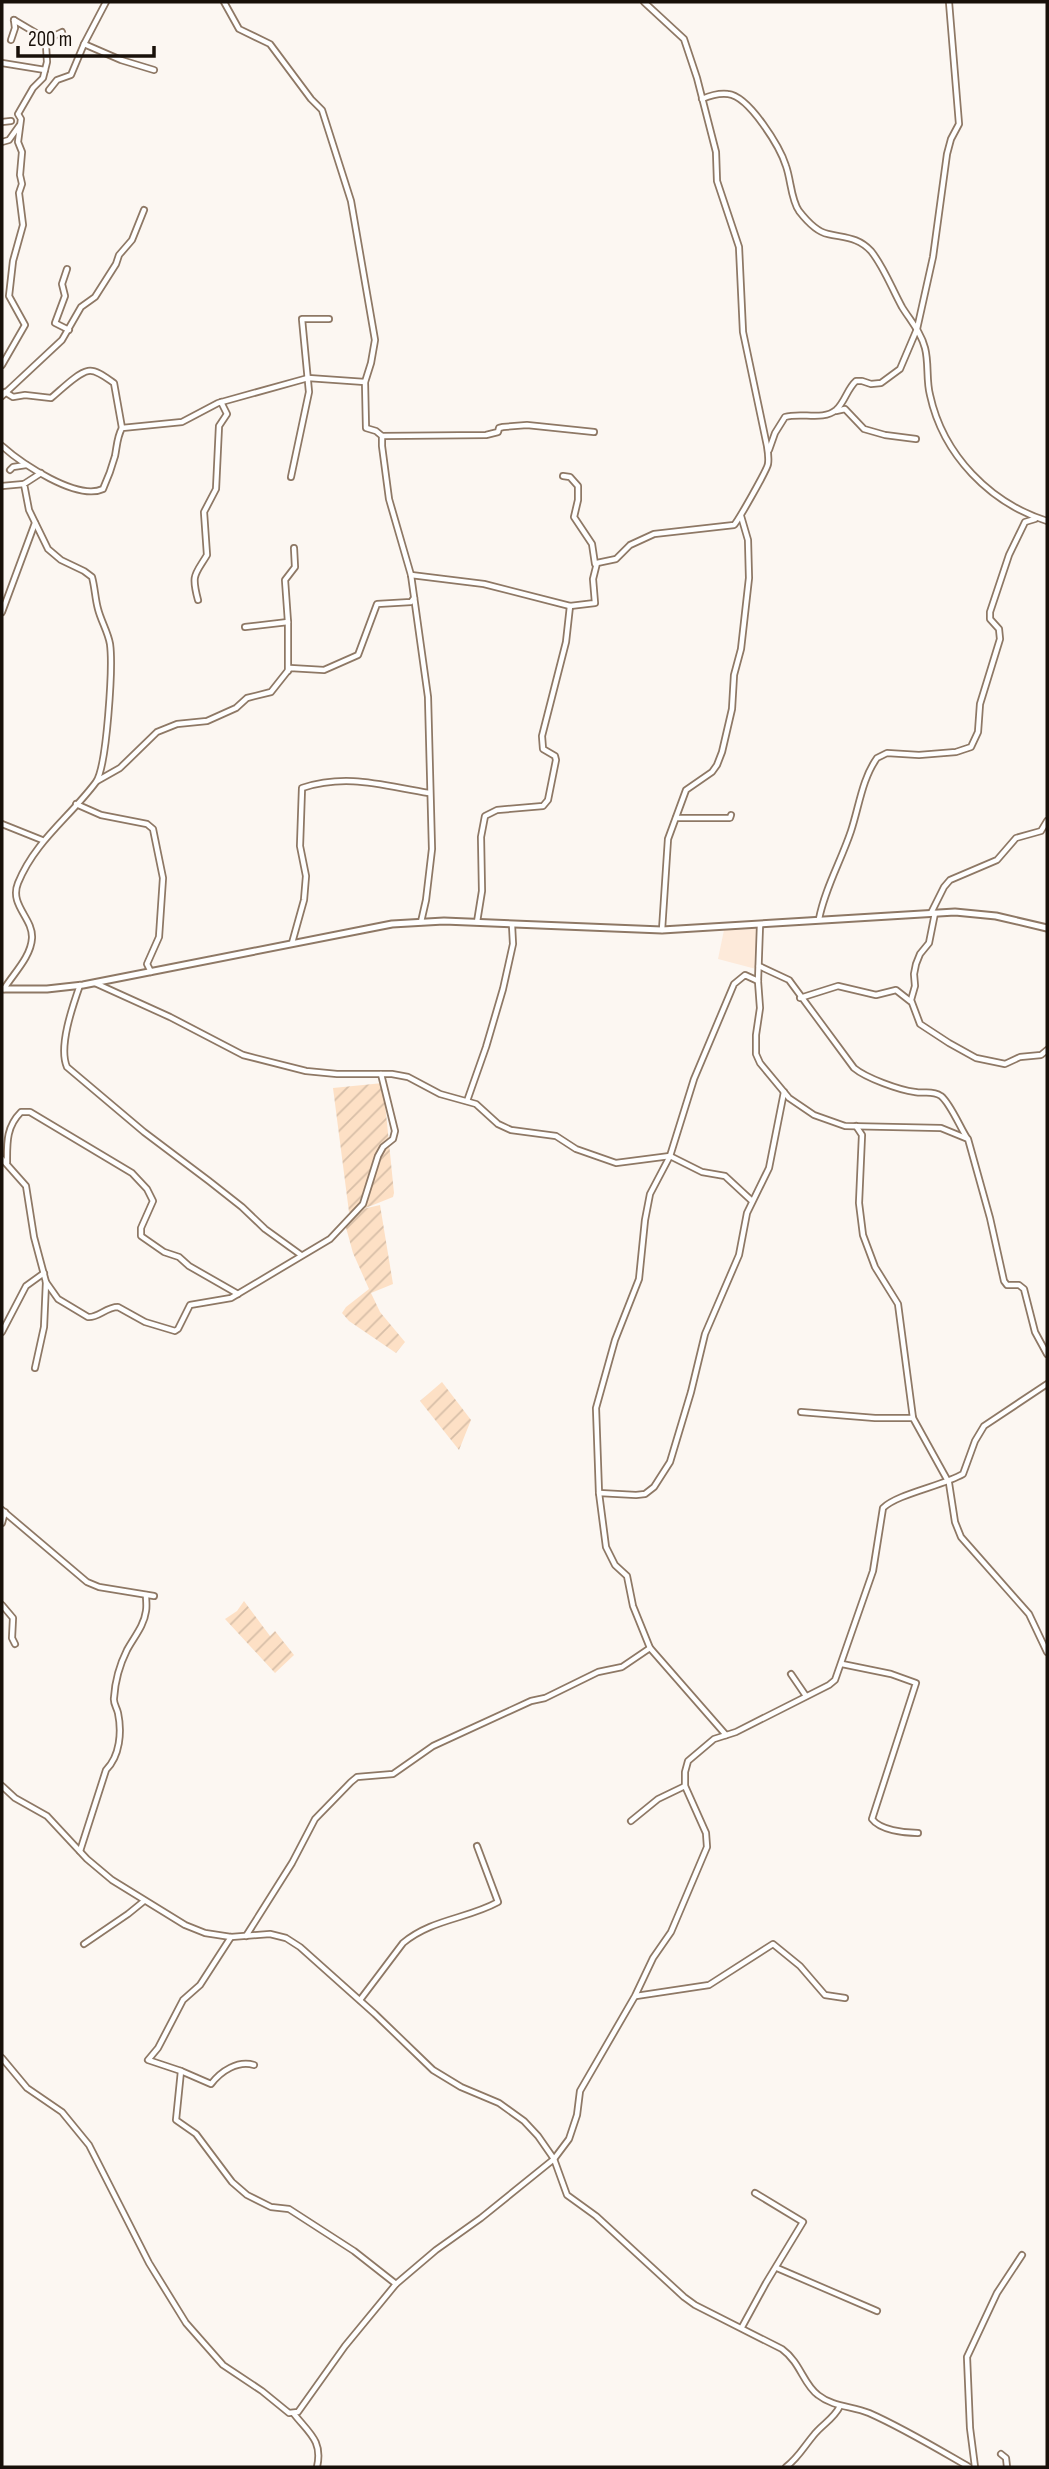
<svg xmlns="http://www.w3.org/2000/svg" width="1049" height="2469" font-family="'Sofia Sans Condensed',sans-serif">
<defs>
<pattern id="garden-furrows" width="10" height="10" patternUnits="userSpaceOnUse" patternTransform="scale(1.75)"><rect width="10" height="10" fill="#fde0c5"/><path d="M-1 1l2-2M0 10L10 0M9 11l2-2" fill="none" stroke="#d8bfa8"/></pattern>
</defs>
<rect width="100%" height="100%" fill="#fcf7f2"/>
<!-- built -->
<polygon fill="#fdeada" points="757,929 756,969 718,959 724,930"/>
<!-- garden -->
<g fill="url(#garden-furrows)">
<polygon points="383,1083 394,1193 393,1197 363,1209 380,1205 393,1284 371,1293 380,1312 405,1342 396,1353 349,1321 342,1313 346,1307 369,1289 353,1253 345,1224 360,1210 349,1212 333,1088"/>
<polygon points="442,1382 471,1420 459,1450 420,1401"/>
<polygon points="244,1601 270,1636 275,1631 294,1655 275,1673 225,1619 237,1611"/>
</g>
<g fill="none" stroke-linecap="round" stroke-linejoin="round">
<defs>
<g id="minor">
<polyline points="106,2 84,44 121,60 154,70"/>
<polyline points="224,2 239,29 270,44 311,99 322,110 351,201 375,340 371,363 365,382 366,428 376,431 382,436 382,446 389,499 411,575 428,697 432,849 426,900 421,922"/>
<polyline points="14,20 41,36 51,38"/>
<polyline points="11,40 15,28 14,20"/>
<polyline points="2,63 45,70"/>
<polyline points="49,90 57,80 71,75 84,44"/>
<path d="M702,99C709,96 720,93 728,94C749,96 780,147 786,166C791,180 791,200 799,211C806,220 817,232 828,234C845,238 858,237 871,251C884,267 892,289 902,307C910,320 921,332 925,348C929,363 926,380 930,395C943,455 990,503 1047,521"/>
<polyline points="2,122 11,121"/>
<polyline points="2,142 9,140 19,126"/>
<polyline points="67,269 62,284 65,296 55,323 69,330"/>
<polyline points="2,365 25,325 9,296 13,261 23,225 19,193 22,184 20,175 22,152 18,142 21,119 18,114 33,88 43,78 47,62 46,45 54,36 62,32"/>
<path d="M5,392L13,397L25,395L51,398C60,391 77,373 88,371C96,369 108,379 114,383L122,428"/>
<polyline points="2,396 62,340 81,307 95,297 116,264 119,255 132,240 144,210"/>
<polyline points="836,411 845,409 864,429 885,435 916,439"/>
<polyline points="382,436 486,435 498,432 499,428 503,427 527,425 594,432"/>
<path d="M2,446C21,463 77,501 103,489C108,478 112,467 115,456C117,446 117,437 122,428L182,422L218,403L308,378L365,382"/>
<path d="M769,450L775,433L785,417C801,412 823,421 836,410C845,402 847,389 856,381H862L871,384L881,383L900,369L917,329L933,257L947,154L951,139L959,124L949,2"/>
<polyline points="10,470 13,467 26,465"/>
<polyline points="563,476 570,477 578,486 578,500 574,517 592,544 595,564"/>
<polyline points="291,477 309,392 302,319 329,319"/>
<polyline points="2,486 24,484"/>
<path d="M411,575L484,584L570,606L595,603L593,579L597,563L616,559L630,545L654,534L734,525C738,521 767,470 768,464C769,458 768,452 767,446L743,332L739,247L717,181L716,152L697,78L684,39L644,2"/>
<path d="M198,600C191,574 195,575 207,555L204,512L216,489L219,426L227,414L221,402"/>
<polyline points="2,612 35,523"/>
<polyline points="245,627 288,622"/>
<polyline points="288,671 288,622 285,580 295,567 294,548"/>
<polyline points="97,781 120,768 157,732 177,724 207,721 236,708 247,698 271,692 290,668 324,670 358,655 377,604 411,602 414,598"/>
<polyline points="76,804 101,815 147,824 153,829 163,878 159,937 147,964 151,972"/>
<polyline points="676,818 730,818 731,815"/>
<polyline points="2,824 42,840"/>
<polyline points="931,913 944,887 950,880 997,860 1016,838 1041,831 1047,821"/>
<polyline points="935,913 929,943 920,954 916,964 914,974 915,986 911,1000 920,1024 949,1043 976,1058 1005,1064 1020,1057 1041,1055 1047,1050"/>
<path d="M819,919C825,888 841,861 851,831C859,807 862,779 877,758L887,753L919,755L956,752L971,747L978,732L980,704L1000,639L999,629L990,619V612L1009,555L1025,522L1035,519"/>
<polyline points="477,922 482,891 481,837 485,816 497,810 543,806 548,800 556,760 555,756 543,749 542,736 566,642 570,606"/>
<polyline points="760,925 758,981 760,1008 756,1035 756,1054 760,1063 789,1098 814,1115 845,1126 941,1128 968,1139 990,1218 1004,1281 1007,1285 1019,1285 1024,1289 1035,1332 1047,1354"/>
<polyline points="662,930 668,839 686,790 712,772 717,765 722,752 732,709 734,675 741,649 749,578 748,540 741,516"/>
<path d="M292,943L304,900L306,876L300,846L302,788C348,773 384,786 429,793"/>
<path d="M759,966L789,980L854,1068C866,1078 899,1090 915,1092C924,1094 932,1090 941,1096C950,1103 960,1127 967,1138"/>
<polyline points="95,983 170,1017 243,1055 306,1071 337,1074 392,1074 408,1077 440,1094 476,1104 498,1124 511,1130 556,1136 576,1149 616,1163 670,1156 702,1172 725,1176 752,1201"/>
<path d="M80,985C73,1005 58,1047 67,1067L144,1132L209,1181L242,1207L265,1229L301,1255"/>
<path d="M4,989C13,974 31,957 32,938C33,918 9,905 18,883C35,841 70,817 96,782C107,766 113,666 110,644C108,632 101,621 98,609C95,598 95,588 92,577L84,571L61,560L48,549L29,510L24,484L41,473"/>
<polyline points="800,998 838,986 876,995 896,990 910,1001"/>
<polyline points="467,1101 486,1047 503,989 513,944 512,925"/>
<polyline points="856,1126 862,1135 859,1203 863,1235 875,1267 898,1304 913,1418 949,1483 955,1522 961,1537 1029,1614 1047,1652"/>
<polyline points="2,1159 26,1186 34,1237 46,1282 44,1327 35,1368"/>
<path d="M7,1163C7,1143 6,1127 21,1112H30L132,1173L147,1189L153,1201L141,1228V1236L164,1252L179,1257L189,1266L238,1294"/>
<path d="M46,1282L58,1299L88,1317C98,1318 106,1307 118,1307L145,1322L175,1331L178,1329L190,1305L231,1298L330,1239L363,1204L378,1156L383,1147L393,1139L395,1131L381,1074"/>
<polyline points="2,1332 26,1286 44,1273"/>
<polyline points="801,1412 875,1418 913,1418"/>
<polyline points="599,1493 636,1495 645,1494 654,1487 670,1462 691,1392 705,1334 739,1255 747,1213 769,1168 784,1092"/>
<polyline points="2,1510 87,1582 99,1587 154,1596"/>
<polyline points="2,1523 5,1512"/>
<polyline points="2,1605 13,1618 12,1638 15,1644"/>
<path d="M842,1664L891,1674L916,1683L872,1819C880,1830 904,1833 918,1833"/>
<polyline points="791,1674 806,1696"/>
<polyline points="726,1735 650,1648 633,1606 627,1576 615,1565 606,1547 599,1493 596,1408 615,1340 639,1279 645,1220 650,1194 670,1156 694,1079 734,984 745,975 758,981"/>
<path d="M2,1786L15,1798L47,1816L87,1859L112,1880L185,1925L205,1933L231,1937L270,1934L286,1938L300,1947L375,2014L433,2070L461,2087L499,2103L524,2121L538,2136L554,2159L567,2195L596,2216L684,2297L695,2305L782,2349C801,2363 803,2384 818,2395C833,2407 852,2406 869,2413C903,2428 936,2448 969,2467"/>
<polyline points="631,1821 658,1799 685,1786"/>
<path d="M80,1851L106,1770C120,1756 122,1732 118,1713C117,1708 113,1703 114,1698C115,1682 120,1664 127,1650C134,1637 144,1626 146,1611C147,1606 146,1600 146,1595"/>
<polyline points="246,1936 292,1863 315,1819 351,1782 357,1777 393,1774 433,1746 531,1701 545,1698 598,1672 622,1667 650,1648"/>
<path d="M231,1937L200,1985L183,2000L158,2048L148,2060L181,2071L176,2120L196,2134L232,2182L247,2195L271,2207L289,2209L354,2251L396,2284L436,2250L481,2218L554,2159L569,2139L577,2115L580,2091L635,1996L653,1958L671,1932L707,1847L706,1833L685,1786V1772L688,1761L714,1739L736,1732L829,1685L835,1680L873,1571L883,1508C897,1494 942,1486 963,1474L975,1441L984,1426L1047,1384"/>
<polyline points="84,1944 128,1914 144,1901"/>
<polyline points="636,1996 709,1985 773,1944 800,1966 825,1995 845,1998"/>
<path d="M360,2000L403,1943C432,1919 467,1919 498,1902L477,1846"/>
<polyline points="2,2058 27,2088 62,2112 89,2145 149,2263 186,2323 223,2365 262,2391 289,2413 298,2412 345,2346 396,2284"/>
<path d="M181,2071L211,2084C221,2071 238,2060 254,2065"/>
<polyline points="777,2268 877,2311"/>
<polyline points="742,2327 766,2283 803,2222 755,2193"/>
<path d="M294,2414C309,2433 323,2441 317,2467"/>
<polyline points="1001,2454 1006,2458 1007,2467"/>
<path d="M786,2467C798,2458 803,2448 813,2436C821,2425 834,2419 840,2406"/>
<polyline points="975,2467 970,2428 967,2357 997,2293 1022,2255"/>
</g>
<polyline id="tertiary" points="2,989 47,989 83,985 392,924 444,921 662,930 955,912 996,916 1047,928"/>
</defs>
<!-- minor casing -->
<use href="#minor" stroke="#8e7865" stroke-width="8"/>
<!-- tertiary casing -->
<use href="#tertiary" stroke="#8e7865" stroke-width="9"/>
<!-- minor -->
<use href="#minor" stroke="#fff" stroke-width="4.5"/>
<!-- tertiary -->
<use href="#tertiary" stroke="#fff" stroke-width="5"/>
</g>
<!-- border -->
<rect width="1049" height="2469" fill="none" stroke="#181009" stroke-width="7"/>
<!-- scale -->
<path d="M18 46v10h136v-10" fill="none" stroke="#181009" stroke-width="3.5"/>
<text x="28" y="46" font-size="21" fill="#181009" stroke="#fcf7f2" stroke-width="5" paint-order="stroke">200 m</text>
</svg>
